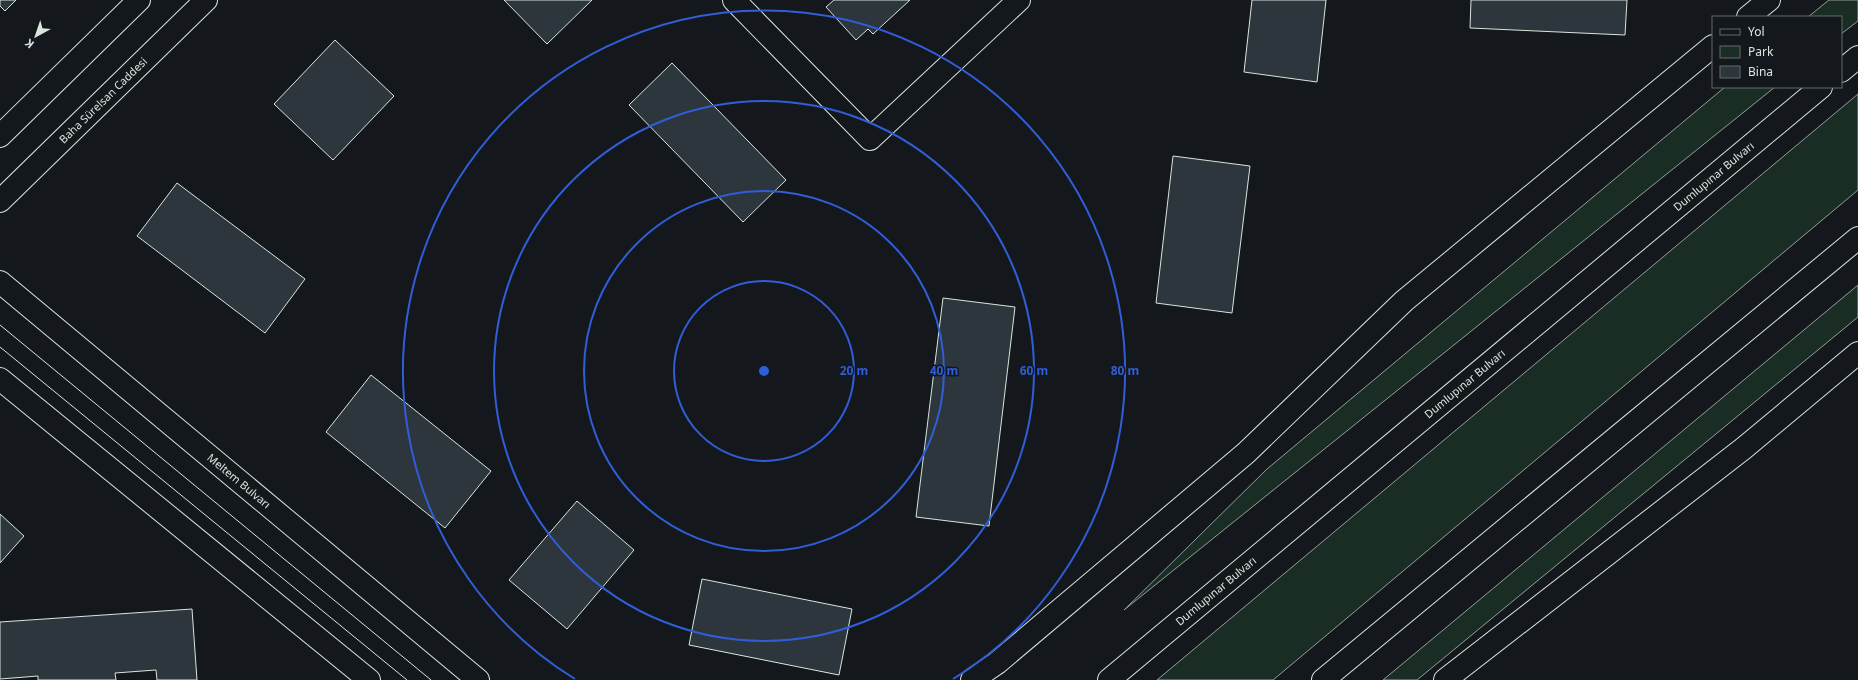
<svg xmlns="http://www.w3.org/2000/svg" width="1858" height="680" font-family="'Noto Sans',sans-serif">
<rect width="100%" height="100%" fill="#14181c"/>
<!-- green -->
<g fill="#1a2d24" stroke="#939e99">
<polygon points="1829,0 1858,0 1858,21 1841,34 1841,17 1808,17"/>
<polygon points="1725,87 1775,87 1124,610 1267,469"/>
<polygon points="1858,94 1858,190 1273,680 1157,680"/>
<polygon points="1858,285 1858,317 1417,680 1383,680"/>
</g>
<!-- building -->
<g fill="#2c363c" stroke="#d8e6dc">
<polygon points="0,0 16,0 5,11 0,6"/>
<polygon points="504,0 592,0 547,44"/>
<polygon points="834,0 910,0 873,34 868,29 856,40 826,7"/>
<polygon points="1252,0 1326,0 1317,82 1244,72"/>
<polygon points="1471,0 1627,0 1625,35 1470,28"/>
<polygon points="335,40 394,96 333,160 274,104"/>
<polygon points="672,63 786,180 743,222 629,105"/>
<polygon points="1173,156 1250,166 1232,313 1156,303"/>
<polygon points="177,183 305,279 265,333 137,236"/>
<polygon points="943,298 1015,307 989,526 916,517"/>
<polygon points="371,375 491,471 445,528 326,432"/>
<polygon points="577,501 634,550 567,629 509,580"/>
<polygon points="0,514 24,536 0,563"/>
<polygon points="702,579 852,609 839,675 689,645"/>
<polygon points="192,609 197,680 157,680 156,670 115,673 116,680 38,680 38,676 0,679 0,622"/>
</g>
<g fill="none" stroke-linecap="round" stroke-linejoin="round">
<defs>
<polyline id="minor" points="734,0 870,139 1019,0"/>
<g id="secondary">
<polyline points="0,136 139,0"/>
<path id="s1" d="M0,201L206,0"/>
</g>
<g id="primary">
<polyline points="1748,17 1769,0"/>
<polyline points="1841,71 1858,57"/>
<path id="s2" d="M0,282L478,680"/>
<polyline points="0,379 369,680"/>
<polyline points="972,680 997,663 1246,453 1404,301 1713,46"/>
<path id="s3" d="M1109,680L1821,87"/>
<polyline points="1323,680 1858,238"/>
<polyline points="1445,680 1744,448 1858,353"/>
</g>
</defs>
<!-- minor casing -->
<use href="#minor" stroke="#d8e6dc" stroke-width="24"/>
<!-- secondary casing -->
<use href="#secondary" stroke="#d8e6dc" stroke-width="24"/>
<!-- primary casing -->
<use href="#primary" stroke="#d8e6dc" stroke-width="24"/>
<!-- minor -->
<use href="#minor" stroke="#14181c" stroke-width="22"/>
<!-- secondary -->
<use href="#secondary" stroke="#14181c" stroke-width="22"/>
<!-- primary -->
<use href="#primary" stroke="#14181c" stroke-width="22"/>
<!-- tram -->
<g stroke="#d8e6dc" stroke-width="1">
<polyline points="0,325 431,680"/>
<polyline points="0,347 407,680"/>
</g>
</g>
<!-- distance rings -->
<g fill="none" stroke="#305dd8" stroke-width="2">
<circle cx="764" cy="371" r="90"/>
<circle cx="764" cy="371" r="180"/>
<circle cx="764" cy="371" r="270"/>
<path d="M575 679A361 361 0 1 1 953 679"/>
</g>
<g text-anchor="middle" stroke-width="3" stroke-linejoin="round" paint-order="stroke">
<!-- street labels -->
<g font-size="11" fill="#d8e6dc" stroke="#14181c">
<text dy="4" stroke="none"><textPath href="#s1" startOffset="144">Baha Sürelsan Caddesi</textPath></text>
<text dy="4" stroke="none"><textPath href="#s3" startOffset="787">Dumlupınar Bulvarı</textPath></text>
<text dy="4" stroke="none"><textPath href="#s3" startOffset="463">Dumlupınar Bulvarı</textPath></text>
<text dy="4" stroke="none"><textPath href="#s2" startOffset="311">Meltem Bulvarı</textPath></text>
<text dy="4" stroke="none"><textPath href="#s3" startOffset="139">Dumlupınar Bulvarı</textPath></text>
</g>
</g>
<circle cx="764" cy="371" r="6" fill="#305dd8" stroke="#14181c" stroke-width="2"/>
<g font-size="12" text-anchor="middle" font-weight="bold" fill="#305dd8" stroke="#14181c" stroke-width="3" stroke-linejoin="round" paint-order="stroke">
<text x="854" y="375">20 m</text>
<text x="944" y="375">40 m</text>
<text x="1034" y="375">60 m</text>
<text x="1125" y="375">80 m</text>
</g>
<!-- legend -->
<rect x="1712" y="16" width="130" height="72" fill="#14181c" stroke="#626a69"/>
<rect x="1720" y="29" width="20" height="6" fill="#14181c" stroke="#626a69"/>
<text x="1748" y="36" font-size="12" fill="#d8e6dc">Yol</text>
<rect x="1720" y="46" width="20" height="12" fill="#1a2d24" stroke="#626a69"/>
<text x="1748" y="56" font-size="12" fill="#d8e6dc">Park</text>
<rect x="1720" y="66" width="20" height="12" fill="#2c363c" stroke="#626a69"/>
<text x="1748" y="76" font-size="12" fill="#d8e6dc">Bina</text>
<!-- north arrow -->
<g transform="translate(36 36) rotate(220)" stroke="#14181c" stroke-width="3" paint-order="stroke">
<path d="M0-3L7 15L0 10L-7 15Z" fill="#d8e6dc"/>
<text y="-6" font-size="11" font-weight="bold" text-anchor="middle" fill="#d8e6dc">K</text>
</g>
</svg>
